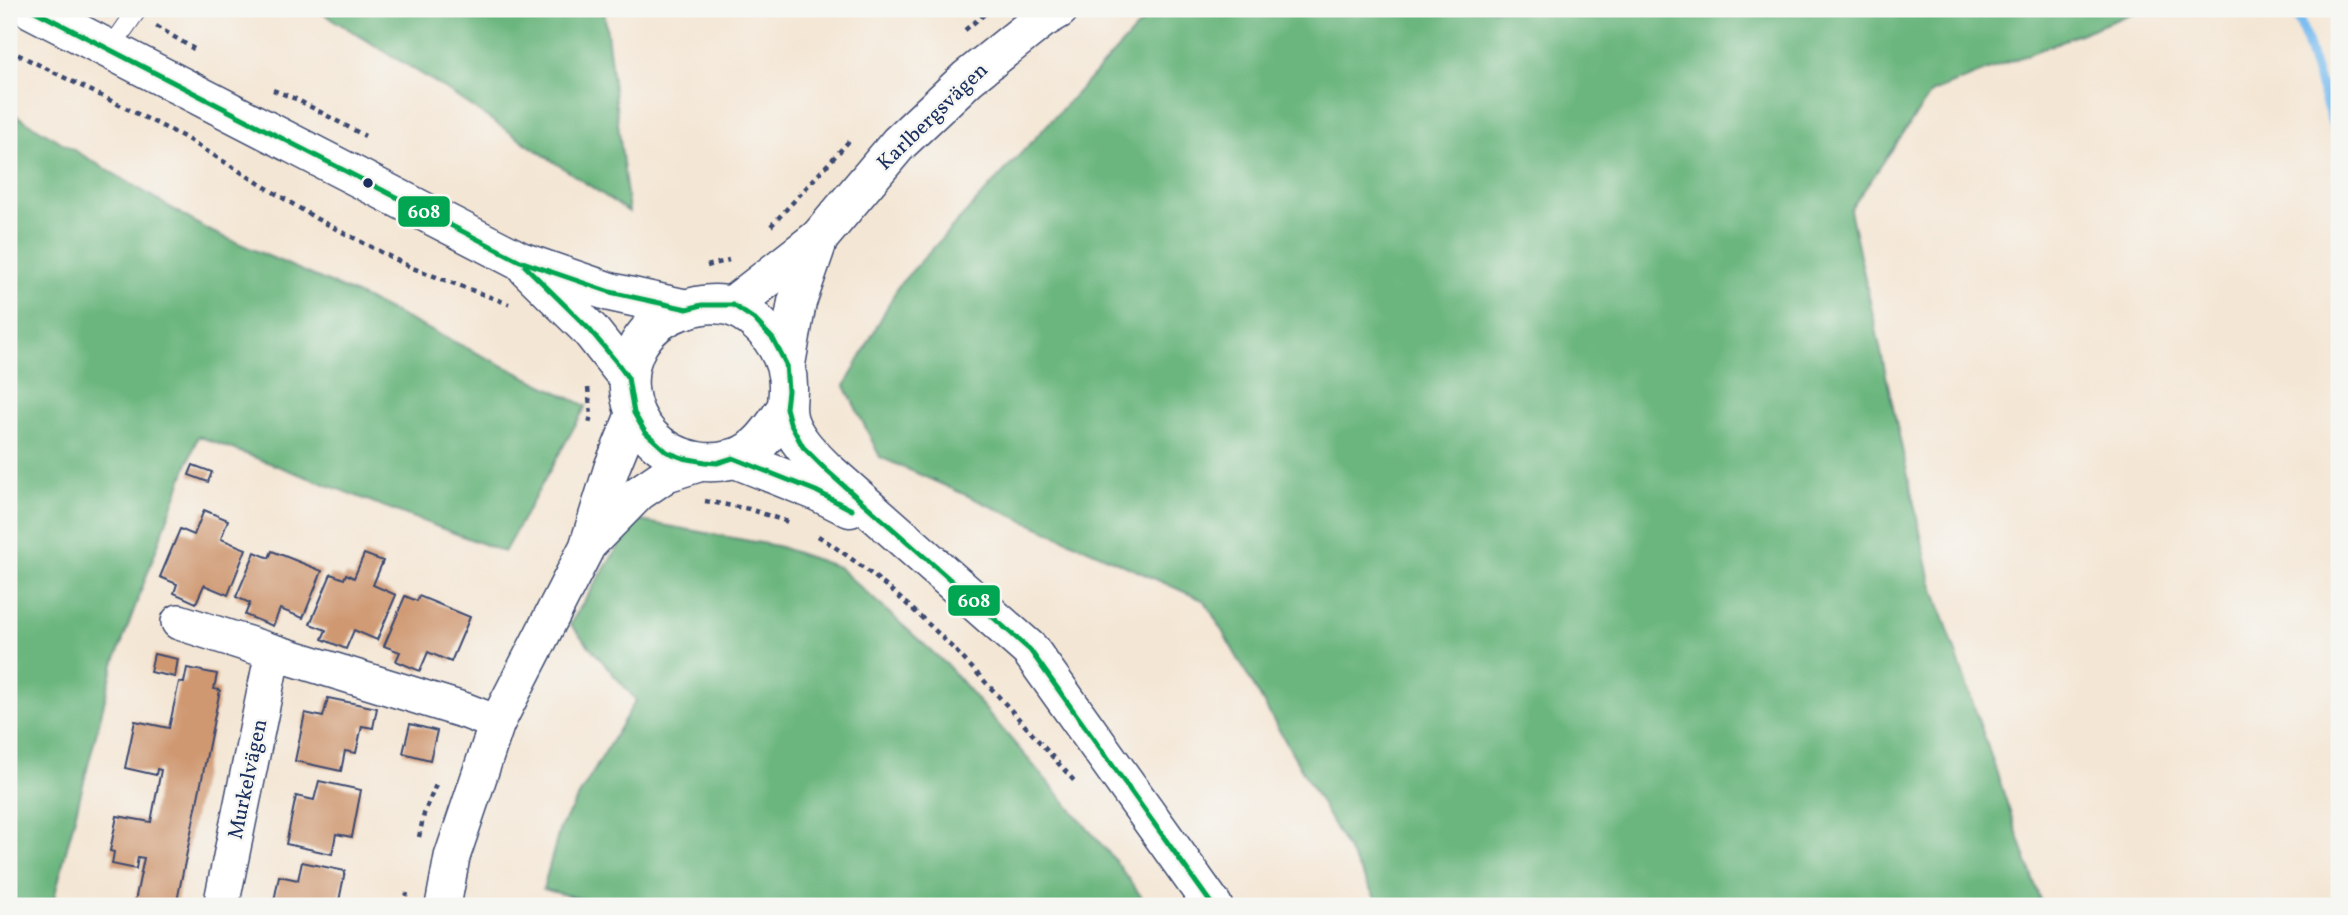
<svg xmlns="http://www.w3.org/2000/svg" width="2348" height="915" font-family="Vollkorn,serif">
<rect width="100%" height="100%" fill="#f6f6f2"/>
<filter id="ink" filterUnits="userSpaceOnUse"><feTurbulence type="fractalNoise" baseFrequency=".0143" numOctaves="2"/><feDisplacementMap in="SourceGraphic" scale="14" xChannelSelector="R" yChannelSelector="G"/><feConvolveMatrix kernelMatrix="1 2 1 2 8 2 1 2 1" color-interpolation-filters="sRGB"/></filter>
<filter id="wash" filterUnits="userSpaceOnUse"><feTurbulence type="fractalNoise" baseFrequency=".00686" numOctaves="4" result="noise"/><feDisplacementMap in="SourceGraphic" scale="28" xChannelSelector="R" yChannelSelector="G"/><feGaussianBlur stdDeviation="1.57" result="paint"/><feColorMatrix in="noise" values="0 0 0 0 0 0 0 0 0 0 0 0 0 0 0 0 0 1.4 0 .05"/><feComposite in="paint" operator="in"/></filter>
<g filter="url(#wash)">
<rect width="100%" height="100%" fill="#f4e6d4"/>
<!-- forest -->
<g fill="#6bb67e" stroke="#43726e" stroke-width="2">
<polygon points="316,9 604,9 629,212 436,83"/>
<polygon points="1173,9 2143,9 1932,92 1850,210 1930,577 2042,906 1380,906 1205,601 880,457 845,386 899,285 1148,16"/>
<polygon points="9,111 208,230 358,295 586,406 504,552 198,436 114,664 52,906 9,906"/>
<polygon points="635,520 777,546 838,567 948,666 1114,859 1148,906 608,906 543,889 560,828 636,700 570,624"/>
</g>
<g fill="none" stroke-linecap="round" stroke-linejoin="round">
<!-- stream -->
<polyline stroke="#7abdf0" stroke-width="10" points="2296,9 2339,143"/>
</g>
<g id="blocks">
<!-- building -->
<g fill="#cf9871">
<polygon points="193,465 212,472 208,482 189,475"/>
<polygon points="204,510 228,520 221,539 246,549 228,595 204,585 196,603 174,593 177,584 160,577 180,529 194,535"/>
<polygon points="272,551 322,571 303,618 280,609 273,626 245,615 250,603 236,597 255,552 269,558"/>
<polygon points="364,554 383,561 373,585 396,595 377,640 354,630 346,649 322,639 326,630 310,624 331,574 344,579 346,574 354,578"/>
<polygon points="405,596 417,601 419,596 470,617 451,662 428,652 420,671 396,661 400,652 384,646"/>
<polygon points="154,654 178,659 175,677 150,672"/>
<polygon points="187,668 217,674 214,689 220,690 176,906 134,906 144,858 138,857 136,869 112,864 114,852 110,851 117,816 151,822 161,770 157,769 156,775 125,768 135,721 169,728 179,682 184,683"/>
<polygon points="328,698 377,708 373,728 362,726 356,753 345,751 341,771 295,761 305,713 323,717"/>
<polygon points="410,724 437,731 430,760 403,753"/>
<polygon points="319,781 361,790 352,837 336,834 332,854 286,844 296,796 314,800"/>
<polygon points="302,862 345,871 338,906 273,906 279,876 298,880"/>
</g>
</g>
</g>
<g filter="url(#ink)">
<use href="#blocks" fill-opacity="0" stroke="#3c4a70" stroke-width="2"/>
<g fill="none" stroke-linecap="round" stroke-linejoin="round">
<defs>
<polyline id="service" points="110,49 138,9"/>
<g id="minor">
<polyline points="591,542 639,493 667,474 705,462"/>
<polyline points="179,622 273,652 221,906"/>
<polyline points="273,652 466,711 497,723"/>
<polyline points="443,906 452,857 497,723 587,547 612,467 634,413"/>
</g>
<g id="tertiary">
<polyline points="31,9 520,261 610,292 687,309"/>
<polyline points="528,269 590,330 628,378"/>
<polyline points="733,305 819,238 899,143 968,78 1042,19 1059,9"/>
<polyline points="786,364 797,302 819,238"/>
<path d="M786,408C778,420 768,436 756,446C740,460 717,465 697,461C616,446 603,339 680,311C702,303 727,300 746,314C771,331 789,359 788,389C788,401 785,409 789,421C796,441 812,456 827,471L1030,650L1213,906"/>
<polyline points="733,458 816,491 850,508"/>
</g>
</defs>
<!-- service casing -->
<use href="#service" stroke="#3c4a70" stroke-width="20"/>
<!-- minor casing -->
<use href="#minor" stroke="#3c4a70" stroke-width="38"/>
<!-- tertiary casing -->
<use href="#tertiary" stroke="#3c4a70" stroke-width="41"/>
<!-- path -->
<g stroke="#3c4a70" stroke-width="4.5" stroke-dasharray="5 5" stroke-linecap="butt">
<polyline points="156,26 194,49"/>
<polyline points="965,30 991,9"/>
<polyline points="9,50 184,137 317,219 410,267 509,304"/>
<polyline points="273,90 296,99 365,136"/>
<polyline points="771,226 850,140"/>
<polyline points="707,266 729,260"/>
<polyline points="588,388 591,415 589,424"/>
<polyline points="705,501 749,509 788,522"/>
<path d="M818,536C919,600 997,695 1076,783"/>
<polyline points="419,837 424,814 437,782"/>
<polyline points="404,906 407,893"/>
</g>
<!-- service -->
<use href="#service" stroke="#fff" stroke-width="18"/>
<!-- minor -->
<use href="#minor" stroke="#fff" stroke-width="35"/>
<!-- tertiary -->
<use href="#tertiary" stroke="#fff" stroke-width="38"/>
<defs>
<g id="bus-1">
<polyline points="31,9 520,261 610,292 687,309 702,305 733,305 754,319 773,339 786,364 788,391 786,408 790,423 803,447 827,471 1030,650 1213,906"/>
<polyline points="525,266 590,330 618,364 628,378 634,413 645,432 667,452 683,458 705,462 717,463 733,458 816,491 852,510"/>
</g>
</defs>
<!-- bus-1 casing -->
<use href="#bus-1" stroke="#f6f6f2" stroke-width="10"/>
<!-- bus-1 -->
<use href="#bus-1" stroke="#00a651" stroke-width="5"/>
</g>
</g>
<!-- markers -->
<circle fill="#1b2f5e" stroke="#f6f6f2" stroke-width="2.5" cx="368" cy="183" r="6"/>
<g text-anchor="middle" stroke-width="5" stroke-linejoin="round" paint-order="stroke">
<!-- street labels -->
<g font-size="21" fill="#1b2f5e" stroke="#f6f6f2">
<text transform="translate(932 116) rotate(-44)" y="7">Karlbergsvägen</text>
<text transform="translate(247 779) rotate(-78)" y="7">Murkelvägen</text>
</g>
</g>
<g stroke="#f6f6f2" stroke-width="2.5">
<rect x="397" y="195" width="54" height="33" rx="7" fill="#00a651"/>
<rect x="947" y="584" width="54" height="33" rx="7" fill="#00a651"/>
</g>
<g font-size="19" text-anchor="middle" font-weight="bold" fill="#fff">
<text x="424" y="218">608</text>
<text x="974" y="607">608</text>
</g>
<!-- margin -->
<rect width="2348" height="915" fill="none" stroke="#f6f6f2" stroke-width="35"/>
</svg>
